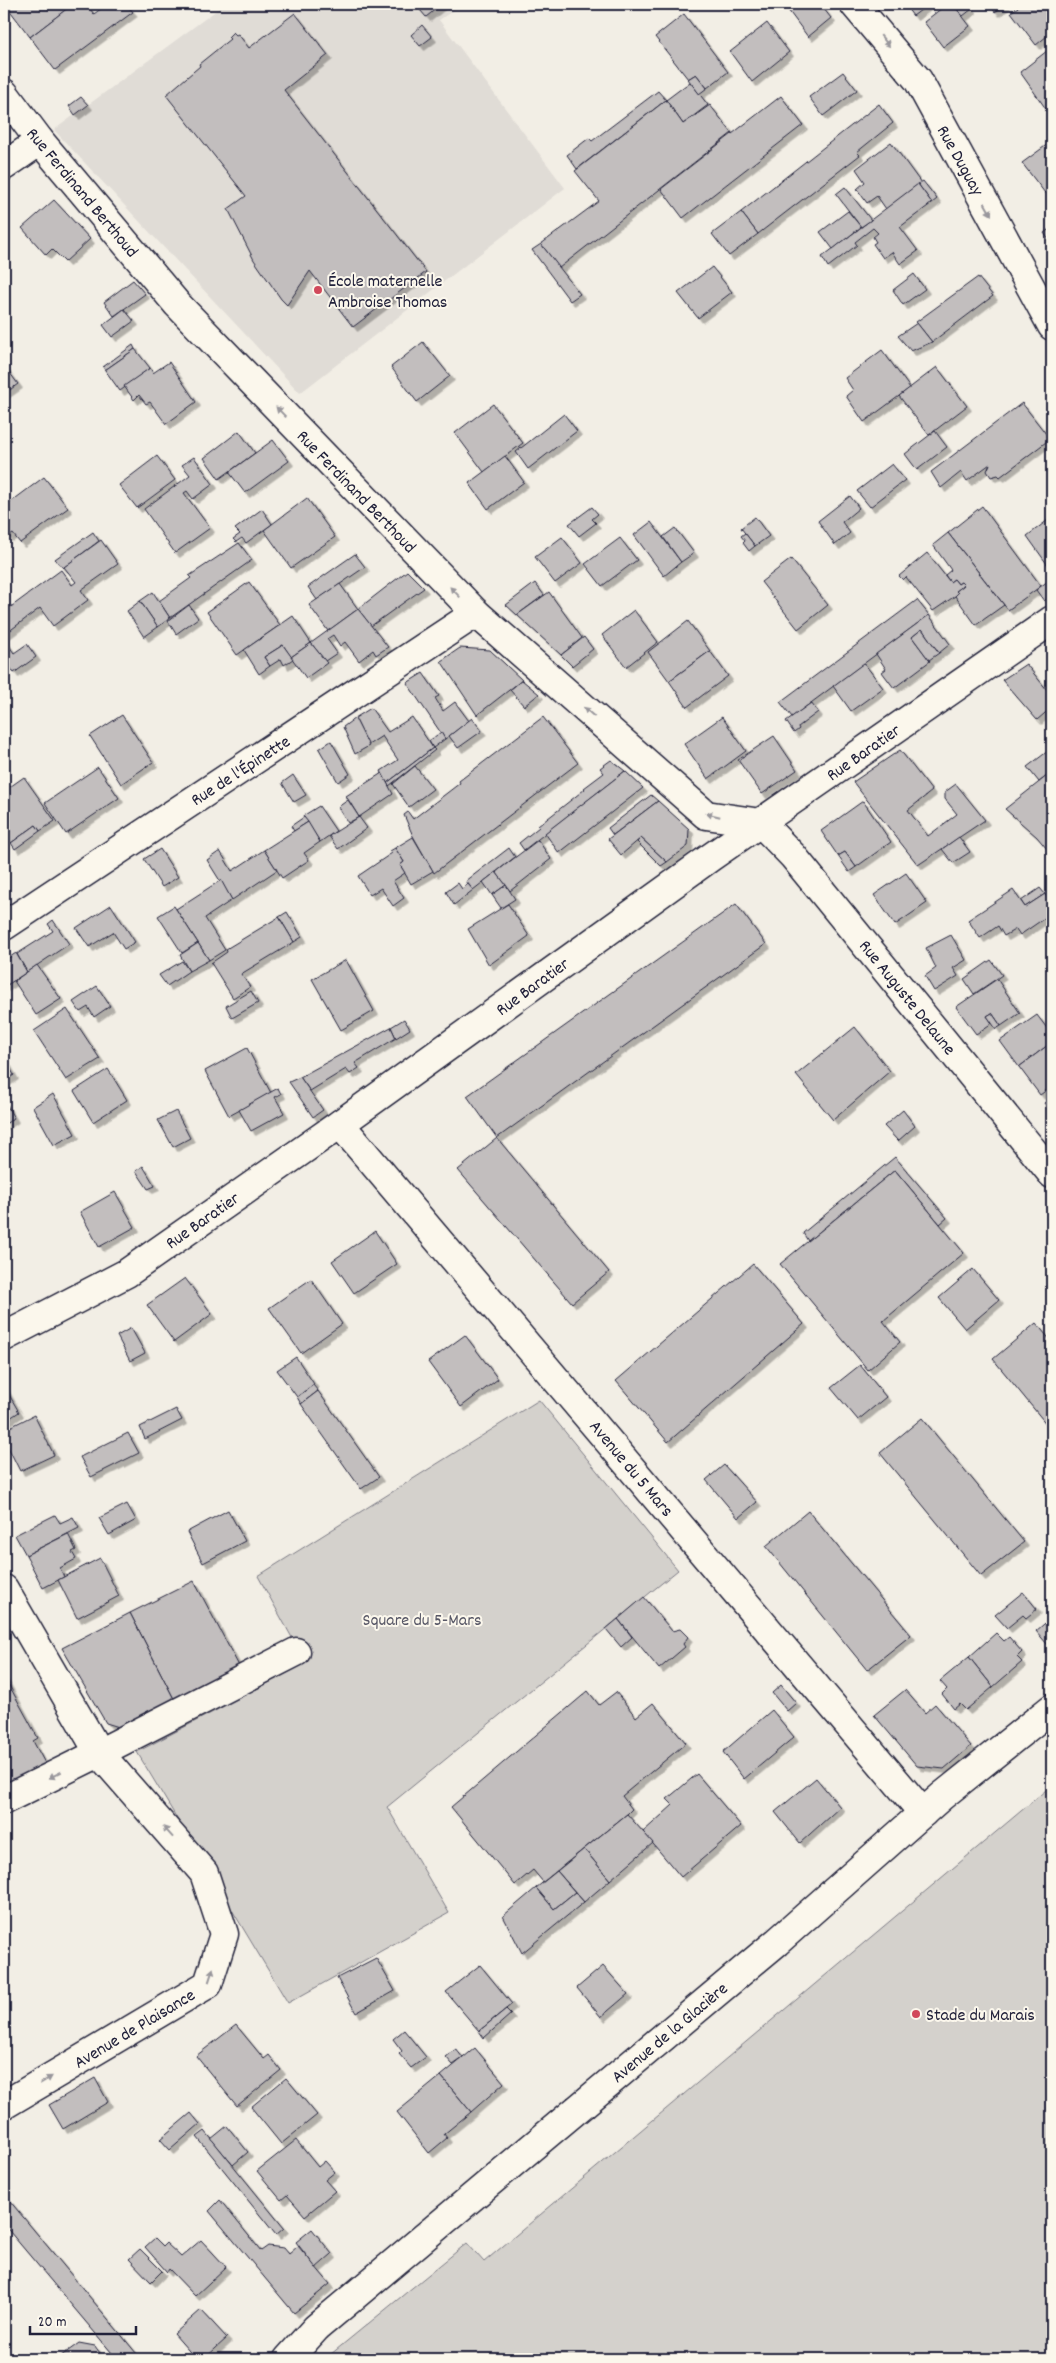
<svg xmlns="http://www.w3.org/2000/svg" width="1056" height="2363" font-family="Dekko,sans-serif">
<defs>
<filter id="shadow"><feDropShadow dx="4.5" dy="4.5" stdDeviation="0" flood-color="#0004"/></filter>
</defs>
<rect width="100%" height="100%" fill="#f2eee5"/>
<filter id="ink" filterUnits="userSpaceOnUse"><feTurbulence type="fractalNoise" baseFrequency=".02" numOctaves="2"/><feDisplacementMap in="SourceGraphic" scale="10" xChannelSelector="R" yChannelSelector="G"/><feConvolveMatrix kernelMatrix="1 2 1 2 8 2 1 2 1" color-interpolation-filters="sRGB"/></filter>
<g filter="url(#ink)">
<!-- built -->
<polygon fill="#e0dcd6" points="225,4 463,4 439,20 565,188 300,393 54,130"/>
<!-- green -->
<g fill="#d4d1cc" stroke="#7b7a84">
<polygon points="539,1400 678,1570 387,1807 449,1913 288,2003 137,1752 306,1663 258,1576"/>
<polygon points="1052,1785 1052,2359 325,2359 467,2243 484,2262"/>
</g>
<!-- building -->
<g fill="#c2bebe" stroke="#22223b" filter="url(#shadow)">
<polygon points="5,4 65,4 68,8 30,37"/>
<polygon points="73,4 86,4 94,14 107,4 126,4 133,12 55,70 30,37"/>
<polygon points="415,4 442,4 426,17"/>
<polygon points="795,4 820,4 831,18 808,37 788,10"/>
<polygon points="904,4 929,4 913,16"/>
<polygon points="947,4 953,4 970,26 943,47 924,22"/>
<polygon points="963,4 968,4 972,9 963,16 956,8"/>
<polygon points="989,4 1006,4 995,12"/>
<polygon points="1016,4 1052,4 1052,32 1036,45 1011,12 1018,7"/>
<polygon points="295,13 328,55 284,90 426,272 353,327 310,271 287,305 281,299 254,260 228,209 246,196 166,95 200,66 199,64 230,39 228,37 233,32 236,35 238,34 249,48"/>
<polygon points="684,14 728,72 707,88 696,74 688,79 655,37"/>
<polygon points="767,23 789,52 752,82 730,52"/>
<polygon points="422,25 432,37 420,46 411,35"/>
<polygon points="1052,47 1052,115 1051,116 1020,72"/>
<polygon points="843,72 857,90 823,116 809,97"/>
<polygon points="696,74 707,88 699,94 688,79"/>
<polygon points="690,82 708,105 683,124 666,100"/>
<polygon points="658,91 666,100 577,169 567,155 589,138 592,141"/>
<polygon points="781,96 803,125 683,218 661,189"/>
<polygon points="81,97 88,105 75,115 69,106"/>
<polygon points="666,100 683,124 710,105 732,133 559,268 541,244 599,201 575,171"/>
<polygon points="879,104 893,123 857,152 860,155 758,234 741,212"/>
<polygon points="1052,141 1052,188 1045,193 1022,163"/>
<polygon points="891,142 921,183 886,209 877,196 867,203 857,189 865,182 856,169"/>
<polygon points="923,181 937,199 932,203 918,184"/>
<polygon points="918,184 932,203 900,227 918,251 900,264 892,252 883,258 873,244 876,242 873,237 878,233 873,228 855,242 857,245 828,267 822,257"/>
<polygon points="845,187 871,220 861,227 836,194"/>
<polygon points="54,200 90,239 65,262 52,249 46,255 22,228"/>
<polygon points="848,211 861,227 833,249 820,232"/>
<polygon points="741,212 758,234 729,256 712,234"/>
<polygon points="1052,227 1052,244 1044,233"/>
<polygon points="541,244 580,294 570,301 532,250"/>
<polygon points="712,267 732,292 698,318 678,293"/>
<polygon points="914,274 925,289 903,305 893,290"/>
<polygon points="978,277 993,296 932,342 916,322"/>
<polygon points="133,280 145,294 114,316 104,302"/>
<polygon points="124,309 134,321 112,337 103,325"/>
<polygon points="917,323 932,342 911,351 898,336"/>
<polygon points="423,342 450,376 417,402 391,367"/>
<polygon points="133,345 135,349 105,370 103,367"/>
<polygon points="135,349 150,368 120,391 105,370"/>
<polygon points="882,350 910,388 864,422 846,396 853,390 845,378"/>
<polygon points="169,362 196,402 166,424 150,402 146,404 139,395 134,400 124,386 150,368 153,373"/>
<polygon points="4,365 18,384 4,394"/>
<polygon points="937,367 967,406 929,435 899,396"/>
<polygon points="1022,403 1050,439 1000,477 998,475 991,477 987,471 990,464 967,481 961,472 941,488 931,472"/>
<polygon points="493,404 523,443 484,472 455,433"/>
<polygon points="564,414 577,431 528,469 516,452"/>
<polygon points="239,431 255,453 219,479 204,458"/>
<polygon points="935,431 947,447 917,470 905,454"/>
<polygon points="273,440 289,461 245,493 229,472"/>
<polygon points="157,456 175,480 137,508 119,485"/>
<polygon points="505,456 524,482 488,509 469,483"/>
<polygon points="194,457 213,484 193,499 187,491 184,493 210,528 175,553 144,509 190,475 182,465"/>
<polygon points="892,464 905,480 870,507 857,491"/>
<polygon points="44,477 68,508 20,543 13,534 8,537 4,532 6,525 4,522 4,507"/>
<polygon points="850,496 859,508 842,522 850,533 835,545 818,521"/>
<polygon points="307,498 335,537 291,568 264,530"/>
<polygon points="982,506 1041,586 1008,610 948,533"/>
<polygon points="592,507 598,514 592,519 596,523 579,536 569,524"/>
<polygon points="262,509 272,524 246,543 242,538 236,542 233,539 240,534 235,529"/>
<polygon points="755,517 769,536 755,546 741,528"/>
<polygon points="1052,517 1052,571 1027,536"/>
<polygon points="651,522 681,562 664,576 634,535"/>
<polygon points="675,528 694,553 681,562 663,537"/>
<polygon points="93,532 99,541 63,568 55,559"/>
<polygon points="745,533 755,546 749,551 743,543 745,541 741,536"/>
<polygon points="948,533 1004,605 976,625 955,596 958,593 956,591 964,585 961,582 958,584 954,579 950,582 945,575 951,570 933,545"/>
<polygon points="562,537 582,563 555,583 535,557"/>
<polygon points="620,538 637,560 602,586 585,564"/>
<polygon points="101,540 118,564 81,590 88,600 53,626 40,608 4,635 4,612 61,570 72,585 76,582 64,567"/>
<polygon points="239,543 252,560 170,618 159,601 191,578 189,576"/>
<polygon points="927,553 950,582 954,579 958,584 961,582 964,585 956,591 958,593 955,596 933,611 906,577 903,580 899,576"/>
<polygon points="355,554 365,567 317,600 308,587"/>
<polygon points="791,559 828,605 798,629 761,582"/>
<polygon points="407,571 424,588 371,626 358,609"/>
<polygon points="1052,578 1052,595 1044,601 1036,590"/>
<polygon points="249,582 280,625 237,655 207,612"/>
<polygon points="535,583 544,595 517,615 506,605"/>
<polygon points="340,584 358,609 328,631 309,605"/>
<polygon points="153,592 170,618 158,627 140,601"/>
<polygon points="549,592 582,638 561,655 517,615"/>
<polygon points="917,600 929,615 792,717 780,702"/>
<polygon points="140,601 158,627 144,637 127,611"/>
<polygon points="189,605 198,618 176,634 168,621"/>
<polygon points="358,609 388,647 376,655 373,650 359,661 345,642 340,646 333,635 327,639 337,653 325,661 311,643"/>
<polygon points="634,610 658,642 626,667 602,635"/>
<polygon points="929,615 950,644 939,653 922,629 912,637 930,661 894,688 882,672 886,669 876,654"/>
<polygon points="293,616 311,643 291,657 283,645 264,657 270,666 259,674 244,650"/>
<polygon points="688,621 710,651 669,681 648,652"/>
<polygon points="922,629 939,653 929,660 912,637"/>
<polygon points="584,637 593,649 572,666 561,655"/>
<polygon points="4,639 14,653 27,644 36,657 14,673 4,659"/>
<polygon points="311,643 327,663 306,678 291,657"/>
<polygon points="283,645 293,659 284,665 281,659 270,666 264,657"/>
<polygon points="460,648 490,650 522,680 477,715 441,661"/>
<polygon points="710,651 728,676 687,707 669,681"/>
<polygon points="864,663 883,688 851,711 833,686"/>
<polygon points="1026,664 1052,696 1047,699 1052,707 1037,720 1002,680"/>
<polygon points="423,673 439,696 435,698 443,711 455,702 469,721 445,739 407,683"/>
<polygon points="522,680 539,694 524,706 510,690"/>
<polygon points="811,703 818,712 798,727 799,729 794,733 786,721"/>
<polygon points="371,708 388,732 412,717 433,748 387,783 381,771 398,760 382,736 368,745 355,718"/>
<polygon points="122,715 153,762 121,784 90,736"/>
<polygon points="543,717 578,763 434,873 413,836 404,815 408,812 413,819 460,783 459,781"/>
<polygon points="722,717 746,751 708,779 684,744"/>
<polygon points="355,718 369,746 355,754 343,727"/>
<polygon points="472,718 482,731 458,748 449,736"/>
<polygon points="441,732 445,739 433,748 429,741"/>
<polygon points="774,736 797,770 762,794 738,760"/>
<polygon points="331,741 350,774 338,782 319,749"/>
<polygon points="433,748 435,750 389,786 387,783"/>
<polygon points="1052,748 1052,772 1039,782 1027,767"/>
<polygon points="900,750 932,791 908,810 928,836 957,814 945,799 945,792 956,784 985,820 918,865 853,782"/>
<polygon points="611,760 625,771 524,850 519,843 539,827 538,826 585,789 584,788 604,773 600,768"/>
<polygon points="415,766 433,789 409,807 393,784"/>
<polygon points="98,767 119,798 66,834 45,803"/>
<polygon points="625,771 643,788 559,853 545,833"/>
<polygon points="1052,772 1052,855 1037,837 1005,809"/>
<polygon points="382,773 393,794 359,817 346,796"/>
<polygon points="293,775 306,795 294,802 282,783"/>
<polygon points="24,777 55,821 40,831 36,825 11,843 4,832 4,791"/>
<polygon points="651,795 658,801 613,835 608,828"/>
<polygon points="348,800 359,817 348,823 338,807"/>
<polygon points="658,801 689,829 688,846 667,862 641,838 621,855 608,839"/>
<polygon points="863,801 891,842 856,867 845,852 838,856 821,831"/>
<polygon points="319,806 336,831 320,842 303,816"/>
<polygon points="304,817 308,822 294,831 291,826"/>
<polygon points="359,817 367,828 338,849 329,836"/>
<polygon points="308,822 320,842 304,853 309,860 282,878 264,850"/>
<polygon points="36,825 40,831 15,849 11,843"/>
<polygon points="413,837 433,871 411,884 400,865 404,862 395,848"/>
<polygon points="959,837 970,852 953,863 942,849"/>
<polygon points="641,838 667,862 661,866 637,842"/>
<polygon points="538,840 551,859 510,891 496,872"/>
<polygon points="395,848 404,862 400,865 405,873 393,881 404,898 393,906 381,888 370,895 358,876 392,853 390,851"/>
<polygon points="509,848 515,857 473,890 466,881"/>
<polygon points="160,849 178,877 162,887 144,859"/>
<polygon points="264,850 277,870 232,900 207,860 220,851 232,871"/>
<polygon points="845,852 856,867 849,872 838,856"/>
<polygon points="496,872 506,885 492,895 483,882"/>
<polygon points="906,873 927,903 895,925 874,895"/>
<polygon points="221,880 232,900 205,918 225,950 209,960 176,909"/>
<polygon points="458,883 462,889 468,884 473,890 454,905 446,892"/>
<polygon points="506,885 515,899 501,908 492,895"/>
<polygon points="1040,888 1045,894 1025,907 1021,901"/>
<polygon points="1013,890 1025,907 1045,894 1052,906 1052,913 1020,935 1016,929 1004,936 998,926 980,938 968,920"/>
<polygon points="508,904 529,936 489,965 468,929"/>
<polygon points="736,904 766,944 497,1138 467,1096"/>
<polygon points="111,905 135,942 124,949 113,932 89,947 76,928"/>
<polygon points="174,906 198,943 182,953 158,916"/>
<polygon points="287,912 302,937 294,942 279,917"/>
<polygon points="279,917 294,942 241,974 250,987 233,998 211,963 227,952 226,949"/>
<polygon points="53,920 69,944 27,972 17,954 53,931 48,924"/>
<polygon points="951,935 966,960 953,968 958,976 934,991 925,976 936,968 926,948"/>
<polygon points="198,943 209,960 189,971 180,955"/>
<polygon points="16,953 27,972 4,987 4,961"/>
<polygon points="346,960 374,1011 341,1030 312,979"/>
<polygon points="991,960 1002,975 974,994 964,979"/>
<polygon points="182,961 189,971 167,986 159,975"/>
<polygon points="37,965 61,999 36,1015 14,981"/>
<polygon points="997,979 1020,1013 1001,1026 992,1013 987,1016 992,1023 976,1034 956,1007"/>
<polygon points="97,986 110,1006 94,1017 88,1007 80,1012 73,1002"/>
<polygon points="251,991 258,1003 232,1018 226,1006"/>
<polygon points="67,1009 100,1059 66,1080 34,1031"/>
<polygon points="992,1013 1001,1026 996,1029 987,1016"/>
<polygon points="1037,1015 1052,1035 1052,1042 1019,1067 1000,1041"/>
<polygon points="404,1019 410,1029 396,1038 391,1027"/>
<polygon points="391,1027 396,1038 355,1063 359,1068 350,1074 346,1069 310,1091 300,1077"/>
<polygon points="855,1027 890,1071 833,1120 796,1075"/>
<polygon points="1052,1042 1052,1086 1040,1095 1019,1067"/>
<polygon points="247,1048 271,1093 229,1116 205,1071"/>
<polygon points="4,1057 14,1075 4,1082"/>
<polygon points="108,1069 127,1100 93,1122 74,1091"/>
<polygon points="300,1077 323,1110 313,1117 289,1082"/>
<polygon points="278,1088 281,1094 275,1097 284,1113 251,1131 239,1110"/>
<polygon points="53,1094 75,1134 54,1145 33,1107"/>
<polygon points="1052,1097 1052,1114 1044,1103"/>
<polygon points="4,1101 14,1118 4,1125"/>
<polygon points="903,1110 915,1126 898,1141 884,1126"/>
<polygon points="176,1111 190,1138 173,1147 158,1120"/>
<polygon points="497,1138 609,1272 572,1303 458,1170"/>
<polygon points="895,1157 947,1218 940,1224 895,1170 808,1241 803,1233"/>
<polygon points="143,1166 155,1186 148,1189 136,1171"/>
<polygon points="895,1170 964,1253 883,1321 900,1342 868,1370 780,1264"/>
<polygon points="115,1192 135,1227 99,1247 80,1212"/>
<polygon points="375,1231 397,1264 354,1293 332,1261"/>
<polygon points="753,1264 804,1324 668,1442 616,1381"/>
<polygon points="973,1269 999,1300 965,1329 939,1298"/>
<polygon points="185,1278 212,1314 174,1342 147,1305"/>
<polygon points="311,1279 342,1324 301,1353 269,1308"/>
<polygon points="1036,1323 1052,1342 1052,1431 993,1359"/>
<polygon points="131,1328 145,1353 130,1361 117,1336"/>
<polygon points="465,1335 498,1379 461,1407 428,1362"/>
<polygon points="296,1357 314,1384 297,1397 277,1370"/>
<polygon points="860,1365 886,1397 858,1420 831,1388"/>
<polygon points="313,1385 318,1391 301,1404 297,1397"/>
<polygon points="4,1386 19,1412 4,1422"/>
<polygon points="318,1391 379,1477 361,1489 301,1404"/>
<polygon points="176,1409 182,1420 145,1439 140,1427"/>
<polygon points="34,1415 54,1455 20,1471 4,1439 4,1430"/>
<polygon points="922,1418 1024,1542 981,1576 880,1453"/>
<polygon points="128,1433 139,1453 91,1477 80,1457"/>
<polygon points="724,1465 757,1502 738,1518 706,1480"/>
<polygon points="127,1504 136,1520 109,1535 99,1518"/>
<polygon points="228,1510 245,1541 203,1563 187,1532"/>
<polygon points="808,1511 911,1635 867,1670 766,1546"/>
<polygon points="55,1515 60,1523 73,1517 79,1528 26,1555 15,1535"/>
<polygon points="68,1534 76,1550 72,1552 76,1559 60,1568 64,1577 43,1588 26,1555"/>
<polygon points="100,1558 119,1596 77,1618 58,1580"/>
<polygon points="194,1581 239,1666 174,1699 130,1613"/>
<polygon points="1023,1592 1037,1609 1026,1618 1023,1615 1007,1628 995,1615"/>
<polygon points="644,1597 672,1631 680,1629 688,1637 683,1644 685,1647 659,1669 618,1619"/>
<polygon points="130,1613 174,1699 119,1727 106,1723 62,1648"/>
<polygon points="1051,1618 1052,1620 1052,1650 1036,1631"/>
<polygon points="618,1619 632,1637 621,1647 606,1629"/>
<polygon points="996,1633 1004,1641 1009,1637 1022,1652 1017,1657 1022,1662 993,1687 969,1657"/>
<polygon points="969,1657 993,1687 966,1710 960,1704 954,1709 942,1694 947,1689 940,1681"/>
<polygon points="4,1676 38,1738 33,1741 46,1765 4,1786"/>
<polygon points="781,1685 796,1703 787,1711 772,1693"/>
<polygon points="905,1690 925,1713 935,1704 971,1746 944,1769 917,1766 874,1715"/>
<polygon points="588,1691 599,1705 616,1692 636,1717 653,1703 686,1743 622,1796 632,1809 627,1814 543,1882 533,1870 515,1885 451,1807"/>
<polygon points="772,1710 794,1737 744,1779 723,1752"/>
<polygon points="697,1774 741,1826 681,1877 643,1832 673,1805 667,1799"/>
<polygon points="816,1778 840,1807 800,1843 775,1812"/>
<polygon points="627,1814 653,1843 610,1880 584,1849"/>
<polygon points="584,1849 610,1880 584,1902 557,1871"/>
<polygon points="557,1871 575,1892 554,1909 536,1888"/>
<polygon points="536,1888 554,1909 575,1892 584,1902 522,1953 503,1916"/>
<polygon points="376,1958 395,1991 356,2013 337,1978"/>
<polygon points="480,1965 512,2004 479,2031 446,1992"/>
<polygon points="603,1966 628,1994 601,2017 577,1988"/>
<polygon points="506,2009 511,2014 484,2038 479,2031"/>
<polygon points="236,2025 264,2059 269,2055 281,2070 237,2106 196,2056"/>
<polygon points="404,2030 426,2057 411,2068 399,2054 402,2051 393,2039"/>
<polygon points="475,2048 504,2083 471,2112 441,2076"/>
<polygon points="456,2049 463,2058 453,2065 446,2057"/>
<polygon points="441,2076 471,2112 444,2134 447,2138 429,2153 397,2112"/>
<polygon points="95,2078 108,2102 63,2129 49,2105"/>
<polygon points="286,2078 317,2115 281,2144 251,2107"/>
<polygon points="191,2113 200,2124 170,2150 160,2139"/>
<polygon points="227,2126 248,2152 233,2165 211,2139"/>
<polygon points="205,2131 284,2228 276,2235 197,2137"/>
<polygon points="296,2140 318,2167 325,2161 335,2172 325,2180 335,2191 305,2216 287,2195 281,2200 257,2171"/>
<polygon points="4,2194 118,2331 141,2359 117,2359 4,2225"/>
<polygon points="220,2200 261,2251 268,2246 284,2248 289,2254 298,2246 330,2284 294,2313 209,2211"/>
<polygon points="312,2229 332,2254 316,2268 296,2242"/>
<polygon points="155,2238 163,2246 166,2243 181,2257 201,2240 226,2267 195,2296 169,2269 167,2272 145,2247"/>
<polygon points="140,2249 162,2271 151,2282 129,2259"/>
<polygon points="201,2310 227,2338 204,2359 196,2359 174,2334"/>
<polygon points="79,2343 95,2346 104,2359 57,2359"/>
</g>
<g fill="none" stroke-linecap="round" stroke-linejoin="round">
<defs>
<g id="minor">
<polyline points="854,4 918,80 1052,326"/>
<polyline points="4,93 40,141 177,304 476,613 706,815 761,823 793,856 1052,1174"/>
<polyline points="4,166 40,141"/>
<polyline points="4,926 476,613"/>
<polyline points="340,1124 923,1813"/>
<polyline points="4,1337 127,1273 340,1124 711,857 1052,620"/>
<polyline points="4,1589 99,1753 204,1873 224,1934 208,1984 4,2105"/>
<polyline points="4,1800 99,1753 296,1652"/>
<polyline points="288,2359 316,2328 777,1942 942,1796 1052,1708"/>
</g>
</defs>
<!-- minor casing -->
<use href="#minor" stroke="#22223b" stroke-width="31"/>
<!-- minor -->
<use href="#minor" stroke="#fbf7ec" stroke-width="28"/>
</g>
<!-- one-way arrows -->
<defs><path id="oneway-solid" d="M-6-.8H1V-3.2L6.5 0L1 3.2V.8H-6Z" transform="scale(1.25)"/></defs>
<g fill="#99979c">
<use href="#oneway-solid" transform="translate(885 41) rotate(51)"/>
<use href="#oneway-solid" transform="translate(988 209) rotate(61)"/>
<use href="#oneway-solid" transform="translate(281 412) rotate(-134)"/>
<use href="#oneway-solid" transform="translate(455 592) rotate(-134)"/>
<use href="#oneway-solid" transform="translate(589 712) rotate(-139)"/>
<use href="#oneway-solid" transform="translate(713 815) rotate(-166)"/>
<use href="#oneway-solid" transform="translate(55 1775) rotate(154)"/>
<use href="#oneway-solid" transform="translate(168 1832) rotate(-132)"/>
<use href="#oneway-solid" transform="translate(211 1975) rotate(-72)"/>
<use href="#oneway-solid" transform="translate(46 2080) rotate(-31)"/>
</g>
</g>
<!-- markers -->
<g fill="#d1495b" stroke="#fbf7ec" stroke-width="2">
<circle cx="318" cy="290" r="5"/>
<circle cx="916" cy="2014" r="5"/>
</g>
<g text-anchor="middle" stroke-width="4" stroke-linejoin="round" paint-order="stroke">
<!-- street labels -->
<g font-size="18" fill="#22223b" stroke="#fbf7ec">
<text transform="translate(961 160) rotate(61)" y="6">Rue Duguay</text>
<text transform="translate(83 192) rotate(50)" y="6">Rue Ferdinand Berthoud</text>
<text transform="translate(357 491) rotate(46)" y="6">Rue Ferdinand Berthoud</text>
<text transform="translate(863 752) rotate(-35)" y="6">Rue Baratier</text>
<text transform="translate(240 770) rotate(-33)" y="6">Rue de l'Épinette</text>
<text transform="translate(532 986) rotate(-36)" y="6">Rue Baratier</text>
<text transform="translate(908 997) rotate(51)" y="6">Rue Auguste Delaune</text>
<text transform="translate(202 1220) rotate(-35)" y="6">Rue Baratier</text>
<text transform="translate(632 1468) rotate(50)" y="6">Avenue du 5 Mars</text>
<text transform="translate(134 2028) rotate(-31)" y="6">Avenue de Plaisance</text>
<text transform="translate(669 2032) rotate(-40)" y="6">Avenue de la Glacière</text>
</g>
<!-- poi labels -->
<g font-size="18" fill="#22223b" stroke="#fbf7ec" text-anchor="start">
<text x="328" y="286">École maternelle<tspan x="328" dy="21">Ambroise Thomas</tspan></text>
<text x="926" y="2020">Stade du Marais</text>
</g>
<!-- park labels -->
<g font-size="18" fill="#575766" stroke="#fbf7ec">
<text x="422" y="1625">Square du 5-Mars</text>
</g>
</g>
<!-- margin -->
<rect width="1056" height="2363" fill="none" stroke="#fbf7ec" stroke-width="20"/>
<rect x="10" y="10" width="1036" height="2343" fill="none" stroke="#22223b" stroke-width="2" filter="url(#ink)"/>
<!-- scale -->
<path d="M30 2326v8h106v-8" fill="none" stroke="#22223b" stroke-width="2.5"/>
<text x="38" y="2326" font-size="15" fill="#22223b" stroke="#fbf7ec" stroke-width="4" paint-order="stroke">20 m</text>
</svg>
